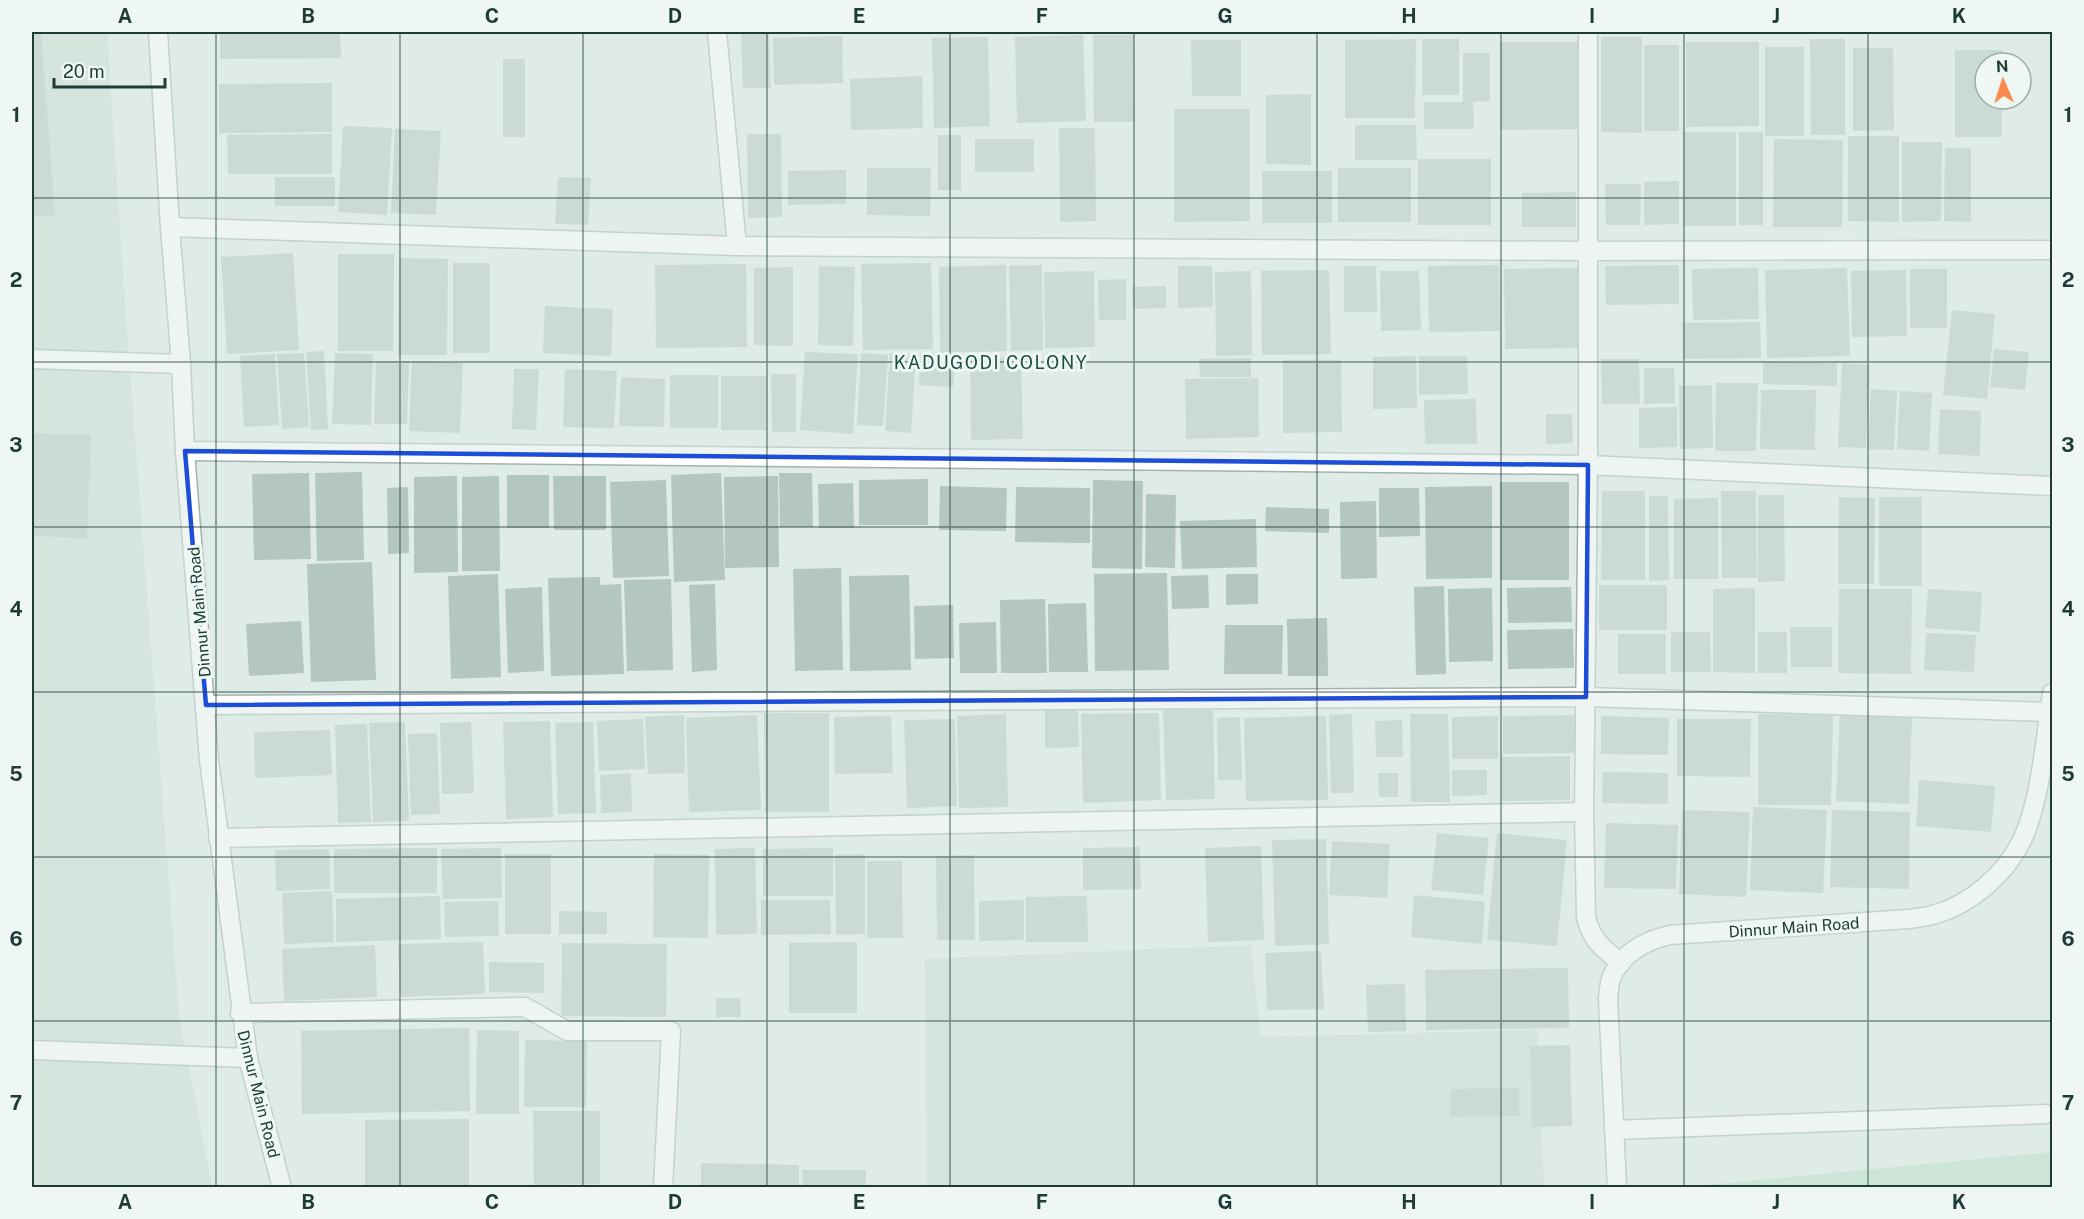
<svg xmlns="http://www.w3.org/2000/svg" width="2084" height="1219" font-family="'Public Sans',sans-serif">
<rect width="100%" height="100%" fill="#deebe6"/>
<!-- built -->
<g fill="#ccdbd6">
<polygon points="32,32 107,32 127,333 179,1014 212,1187 32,1187"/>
<polygon points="1251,945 1261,1037 1538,1030 1544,1187 927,1187 925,959"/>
</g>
<!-- green -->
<polygon fill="#b5dec4" points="2052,1152 2052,1187 1687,1187"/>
<!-- building -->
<g fill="#b3c6c0">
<polygon points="32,32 41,32 55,215 32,217"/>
<polygon points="220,32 340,32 341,58 220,59"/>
<polygon points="741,34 769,34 771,88 743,88"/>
<polygon points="1083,35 1086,121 1017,123 1015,37"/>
<polygon points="1093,35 1134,35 1135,122 1094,122"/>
<polygon points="842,36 843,83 774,85 773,38"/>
<polygon points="988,37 990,126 934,128 932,38"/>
<polygon points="1601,37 1642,37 1642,133 1601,132"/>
<polygon points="1416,39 1415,118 1345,118 1345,40"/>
<rect x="1422" y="39" width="37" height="56"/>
<polygon points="1810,39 1845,39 1845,135 1811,135"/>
<polygon points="1191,40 1241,40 1241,96 1192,96"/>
<polygon points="1500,42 1582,42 1582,129 1500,130"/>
<polygon points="1686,42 1759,42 1759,126 1686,127"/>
<rect x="1644" y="45" width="35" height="86"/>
<rect x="1765" y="47" width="39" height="89"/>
<polygon points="1853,48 1893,48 1894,130 1853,131"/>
<polygon points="1955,50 2002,50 2002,63 1985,63 1985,99 2002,99 2002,137 1955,137"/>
<polygon points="1463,53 1490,53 1490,101 1473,102 1474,129 1424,129 1424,102 1463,102"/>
<rect x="503" y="59" width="22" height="78"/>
<polygon points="922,76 923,128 851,130 850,79"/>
<polygon points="332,83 332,132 219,133 219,84"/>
<polygon points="1311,94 1311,165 1266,164 1266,95"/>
<polygon points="1174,109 1250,109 1250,221 1174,222"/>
<polygon points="1355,125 1416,125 1417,160 1355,160"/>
<polygon points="343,126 392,128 387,215 338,212"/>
<polygon points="1059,128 1095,128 1096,221 1060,222"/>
<polygon points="395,129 441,131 436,215 391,213"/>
<rect x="1683" y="132" width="53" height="94"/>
<rect x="1739" y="132" width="24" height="93"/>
<polygon points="332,134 332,174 228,174 227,135"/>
<polygon points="747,134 781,134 782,217 748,218"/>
<rect x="938" y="135" width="23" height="55"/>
<polygon points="1848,136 1899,136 1899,222 1848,221"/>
<rect x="975" y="139" width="59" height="33"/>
<polygon points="1774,139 1843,140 1842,227 1773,227"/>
<polygon points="1902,142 1942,142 1941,221 1902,222"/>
<polygon points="1945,148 1971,148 1971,222 1944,221"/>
<rect x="1418" y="159" width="73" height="66"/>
<polygon points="867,168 931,168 930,216 867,215"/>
<rect x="1338" y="168" width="73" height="54"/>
<polygon points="846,170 846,204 788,205 788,171"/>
<rect x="1262" y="171" width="70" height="52"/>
<rect x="275" y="177" width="60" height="29"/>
<polygon points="558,177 591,178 588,225 555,224"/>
<polygon points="1679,181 1679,224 1644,225 1644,182"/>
<polygon points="1605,184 1641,184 1640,225 1606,225"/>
<polygon points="1576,192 1576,227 1522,227 1522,193"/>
<polygon points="293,253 299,350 227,354 221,257"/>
<polygon points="338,254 394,254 393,351 338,351"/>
<polygon points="399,258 448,259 447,355 398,355"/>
<rect x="453" y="263" width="37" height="90"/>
<polygon points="931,263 933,349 863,350 861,264"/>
<polygon points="746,264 747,347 656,348 655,265"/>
<polygon points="1006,265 1007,351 940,353 939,267"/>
<polygon points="1042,265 1043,350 1011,351 1009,266"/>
<polygon points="1499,265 1500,331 1429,332 1428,266"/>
<polygon points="1679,265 1679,304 1606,305 1605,266"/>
<polygon points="819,266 855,267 853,346 818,345"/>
<polygon points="1178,266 1212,266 1213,307 1178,308"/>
<polygon points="1344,266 1376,266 1377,312 1344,312"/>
<polygon points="793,267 793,346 754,345 754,268"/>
<polygon points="1579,268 1580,348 1505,349 1504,269"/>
<polygon points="1758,268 1759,319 1693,320 1692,269"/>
<polygon points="1847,268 1850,356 1767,358 1765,270"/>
<rect x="1910" y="269" width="37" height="59"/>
<polygon points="1329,270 1331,354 1262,355 1261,271"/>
<polygon points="1906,270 1907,336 1852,337 1851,271"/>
<polygon points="1094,271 1095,347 1045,348 1044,272"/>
<polygon points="1251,271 1252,355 1216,356 1215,272"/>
<polygon points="1380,271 1419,271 1421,330 1381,331"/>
<polygon points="1126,279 1126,320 1099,320 1098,280"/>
<polygon points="1166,286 1166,308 1133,309 1132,287"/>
<polygon points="545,306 613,309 611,356 543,353"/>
<polygon points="1952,310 1995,314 1987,399 1943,395"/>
<polygon points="1760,322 1761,358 1683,359 1682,323"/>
<polygon points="1994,349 2029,352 2025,390 1990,387"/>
<polygon points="324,351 328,429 311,430 306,352"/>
<polygon points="805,352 858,354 853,434 800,430"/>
<polygon points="304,353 309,427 282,429 277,354"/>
<polygon points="335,353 373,354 371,425 332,424"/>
<polygon points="861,353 888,355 883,426 857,425"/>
<polygon points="890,353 916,354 911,433 885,431"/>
<polygon points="920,353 955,355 953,387 919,385"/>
<polygon points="275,354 279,425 244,427 240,356"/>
<polygon points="1416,356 1417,408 1373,409 1373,357"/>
<polygon points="1419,356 1467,356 1468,394 1419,395"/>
<polygon points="1021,357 1023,439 971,440 970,358"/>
<polygon points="1251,358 1251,377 1200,377 1199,359"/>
<polygon points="1601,359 1639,359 1640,404 1602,404"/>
<polygon points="1283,360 1341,360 1342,432 1283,433"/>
<polygon points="376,361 409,361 407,424 374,424"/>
<polygon points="412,361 463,363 460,433 409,431"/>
<polygon points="1763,362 1837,363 1837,386 1763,384"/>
<polygon points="1842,363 1870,365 1866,448 1838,447"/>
<polygon points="1644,368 1674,368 1675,403 1644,404"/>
<polygon points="514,369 539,369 536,430 512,429"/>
<polygon points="565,369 617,371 614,428 563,427"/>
<polygon points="771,374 796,374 796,432 772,432"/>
<rect x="670" y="375" width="48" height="53"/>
<rect x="721" y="376" width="46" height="54"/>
<polygon points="621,377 665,379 664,427 619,426"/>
<polygon points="1258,378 1259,437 1186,439 1185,379"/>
<polygon points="1716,383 1758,383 1756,451 1715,451"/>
<polygon points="1712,385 1713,448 1680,449 1679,386"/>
<polygon points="1871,389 1897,391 1894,450 1868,449"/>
<polygon points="1761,390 1816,390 1815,450 1760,449"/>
<polygon points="1900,391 1932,393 1929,451 1897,449"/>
<polygon points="1476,399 1477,444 1425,444 1424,400"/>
<polygon points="1677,407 1677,447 1639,448 1639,408"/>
<polygon points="1940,409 1981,411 1980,456 1938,454"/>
<polygon points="1546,414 1572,414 1573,443 1546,444"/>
<polygon points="32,433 91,435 87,538 32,536"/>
<polygon points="362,472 364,560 317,561 315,473"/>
<polygon points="309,473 311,559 254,560 252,474"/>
<polygon points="721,473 725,580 674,582 671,475"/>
<polygon points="779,473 812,473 813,527 780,527"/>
<rect x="507" y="475" width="42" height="53"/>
<polygon points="457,476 458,572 414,573 414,477"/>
<polygon points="499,476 500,571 462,571 462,477"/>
<polygon points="553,476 606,476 606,530 554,530"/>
<polygon points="778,476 779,567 725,568 724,477"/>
<polygon points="928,479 928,525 859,525 859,480"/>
<polygon points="666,480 669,576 613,578 610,482"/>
<polygon points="1093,480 1143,481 1142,569 1092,568"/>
<rect x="1500" y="482" width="69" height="98"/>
<polygon points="853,483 854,528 819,528 818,484"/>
<polygon points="940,486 1007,488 1006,531 939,530"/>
<polygon points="1492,486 1492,578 1426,579 1425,487"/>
<polygon points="408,487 409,553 388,554 387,488"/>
<polygon points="1016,487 1090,488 1090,543 1015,542"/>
<polygon points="1379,488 1419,488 1420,536 1379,537"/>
<polygon points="1602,491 1645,491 1645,580 1601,580"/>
<polygon points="1721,491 1756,491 1757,578 1722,578"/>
<polygon points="1146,494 1176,495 1175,568 1145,567"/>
<polygon points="1758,495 1784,495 1785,581 1758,582"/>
<polygon points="1649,496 1668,496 1669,580 1649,581"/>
<polygon points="1839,497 1875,498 1874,584 1838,584"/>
<rect x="1879" y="497" width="43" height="89"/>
<polygon points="1718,498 1718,579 1674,579 1674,499"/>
<polygon points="1376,501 1377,578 1341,579 1340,502"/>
<polygon points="1266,507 1329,509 1329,533 1265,531"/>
<polygon points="1256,519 1257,567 1182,569 1180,521"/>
<polygon points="372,562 376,680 311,682 307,564"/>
<polygon points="841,568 843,670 795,671 793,569"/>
<polygon points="1167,573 1169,670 1095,671 1094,574"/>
<polygon points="498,574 501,677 451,679 448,576"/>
<polygon points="1226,574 1258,574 1258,604 1226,605"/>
<polygon points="909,575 911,670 850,671 849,576"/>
<polygon points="1208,575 1209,608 1172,609 1171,576"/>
<polygon points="600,577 600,585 621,584 624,674 551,676 548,578"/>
<polygon points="671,579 673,670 627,671 624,580"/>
<polygon points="715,584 717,670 692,672 689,585"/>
<rect x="1599" y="585" width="68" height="45"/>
<polygon points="1444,586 1446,674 1416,675 1414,587"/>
<polygon points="542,587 544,671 508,673 505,589"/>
<polygon points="1571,587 1572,622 1508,623 1507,588"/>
<polygon points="1492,588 1493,661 1449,662 1448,589"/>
<polygon points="1755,588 1755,673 1713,672 1713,589"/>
<polygon points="1839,589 1912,589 1911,674 1838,673"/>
<polygon points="1928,589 1982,592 1980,632 1925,628"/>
<polygon points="1045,599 1047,673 1001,673 1000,600"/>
<polygon points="1086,603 1088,672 1049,672 1048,604"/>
<polygon points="953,605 954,658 915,659 914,606"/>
<polygon points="1327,618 1328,676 1288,676 1287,619"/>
<polygon points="301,621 304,673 249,676 246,624"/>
<polygon points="996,622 997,673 960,673 959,623"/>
<polygon points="1225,625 1283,625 1282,674 1224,674"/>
<polygon points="1790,627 1832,627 1832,667 1791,667"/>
<polygon points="1573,629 1574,668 1508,669 1507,630"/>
<polygon points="1671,632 1710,632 1711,672 1671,672"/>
<rect x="1758" y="632" width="29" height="41"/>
<polygon points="1926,633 1976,635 1974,672 1924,670"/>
<rect x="1618" y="634" width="48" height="40"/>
<polygon points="1078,710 1079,747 1045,748 1045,711"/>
<polygon points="1163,710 1213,710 1215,799 1166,800"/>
<polygon points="764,713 829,713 829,812 765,812"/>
<polygon points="1159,713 1161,800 1083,803 1081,714"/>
<polygon points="1840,713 1912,716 1909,804 1836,801"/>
<polygon points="1006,714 1008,807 959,808 957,716"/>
<polygon points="1352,714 1354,793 1331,793 1329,715"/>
<polygon points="1410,714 1448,714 1450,802 1411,802"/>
<polygon points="1758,714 1833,715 1831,805 1758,805"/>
<polygon points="684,715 685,773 648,774 645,717"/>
<polygon points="757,715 761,810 689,812 686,718"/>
<polygon points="1574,715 1575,753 1503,754 1503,716"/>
<polygon points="891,716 893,773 835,774 834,717"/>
<polygon points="1326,716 1328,800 1246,801 1244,718"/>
<polygon points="1498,716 1498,759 1452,759 1452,717"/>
<polygon points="1601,716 1669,718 1668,755 1601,754"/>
<polygon points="1240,717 1242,780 1218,780 1217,718"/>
<polygon points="643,719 645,769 599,771 597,721"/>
<polygon points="955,719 957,806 907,808 904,720"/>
<polygon points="1677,719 1751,719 1750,777 1677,776"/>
<polygon points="1402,720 1403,757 1376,757 1375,721"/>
<polygon points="550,721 553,817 506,819 503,722"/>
<polygon points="405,722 409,821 373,822 369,723"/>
<polygon points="471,722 474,793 442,794 440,723"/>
<polygon points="593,722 596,813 558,814 555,723"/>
<polygon points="367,724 371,822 338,823 335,725"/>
<polygon points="330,730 332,775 255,778 254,732"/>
<polygon points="437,733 440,814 411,815 408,734"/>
<polygon points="1570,756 1570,800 1502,801 1501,757"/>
<polygon points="1452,770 1487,770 1487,795 1452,796"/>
<polygon points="1603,772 1668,773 1668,804 1602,803"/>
<polygon points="631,773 632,812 601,813 600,775"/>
<polygon points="1378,773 1398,773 1398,797 1379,797"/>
<polygon points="1919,780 1995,786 1991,832 1916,826"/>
<polygon points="1753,807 1827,810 1823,893 1750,890"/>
<polygon points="1682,810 1750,812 1746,897 1679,894"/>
<polygon points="1832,810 1910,812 1909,889 1830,887"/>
<polygon points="1606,823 1678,825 1676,889 1604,888"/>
<polygon points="1437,833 1489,838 1483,895 1431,890"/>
<polygon points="1497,833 1567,840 1557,946 1487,940"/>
<polygon points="1326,839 1329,944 1275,946 1272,840"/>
<polygon points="1332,841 1390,844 1387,898 1329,895"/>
<polygon points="1261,846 1264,940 1208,942 1205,848"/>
<polygon points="1140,847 1141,889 1083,890 1083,848"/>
<polygon points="437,848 437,893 334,893 334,849"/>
<polygon points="501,848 502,898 443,899 441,849"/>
<polygon points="755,848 757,934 716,935 715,849"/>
<polygon points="833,848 833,896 763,896 763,849"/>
<polygon points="329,849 330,889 276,891 275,850"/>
<rect x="505" y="854" width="46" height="80"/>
<polygon points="654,854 709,855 708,938 653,937"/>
<polygon points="865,854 865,934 836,935 835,855"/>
<polygon points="974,855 975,940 937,940 936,856"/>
<polygon points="867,861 902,861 903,938 867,938"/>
<polygon points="332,891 334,942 284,944 282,893"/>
<polygon points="1414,895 1485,902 1482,944 1411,937"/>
<polygon points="440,896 441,939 336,942 336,899"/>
<polygon points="1087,896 1088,942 1026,942 1026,897"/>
<polygon points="761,900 830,900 831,934 761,935"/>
<polygon points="1024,900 1024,940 979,941 979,901"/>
<polygon points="498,901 499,936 445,937 444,902"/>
<polygon points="559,911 607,912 607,934 559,934"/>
<polygon points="483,942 485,994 400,997 398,944"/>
<polygon points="857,942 857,1013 789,1013 789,943"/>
<polygon points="562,943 667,944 666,1017 561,1016"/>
<polygon points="375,945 377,997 284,1001 282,949"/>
<polygon points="1321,951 1324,1009 1267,1010 1265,953"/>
<polygon points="489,962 544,963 544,993 489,992"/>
<polygon points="1568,968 1569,1028 1426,1030 1425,970"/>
<polygon points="1405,984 1406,1031 1368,1032 1366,985"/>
<polygon points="716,998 740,998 741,1017 716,1017"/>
<polygon points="469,1028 470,1111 302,1114 301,1031"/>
<polygon points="477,1030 519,1031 519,1114 476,1114"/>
<polygon points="525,1040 587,1041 586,1107 524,1107"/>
<polygon points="1570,1045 1572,1126 1532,1127 1530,1046"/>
<polygon points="1519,1088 1519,1116 1451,1117 1450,1089"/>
<polygon points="533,1111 600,1111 600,1184 534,1185"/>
<polygon points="469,1119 469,1188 365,1188 365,1120"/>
<polygon points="701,1163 799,1165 799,1188 701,1188"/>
<polygon points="802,1170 866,1170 866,1188 803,1188"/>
</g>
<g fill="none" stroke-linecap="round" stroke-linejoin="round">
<defs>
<g id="service">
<polyline points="240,1013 525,1007 567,1031 671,1031 663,1188"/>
<polyline points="32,1050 248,1058"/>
</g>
<g id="minor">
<polyline points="717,32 737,246"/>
<path d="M1588,32V465L1584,812L1586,917C1592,941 1602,948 1621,963"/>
<polyline points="170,227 737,246 1588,251 2052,250"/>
<polyline points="32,359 181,364"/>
<polyline points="185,451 1588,465 2052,486"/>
<polyline points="206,705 1586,697 2050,712"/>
<polyline points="218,838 1584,812"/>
<polyline points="1614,1130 2046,1114"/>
</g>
<g id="tertiary">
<polyline points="158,32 170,227 181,364 185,451 209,760 248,1058 282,1188"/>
<path d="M1617,1188L1608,998C1609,992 1609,985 1611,979C1620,954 1646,940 1670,935L1909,919C1917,918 1927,917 1936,914C1971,904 2005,874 2021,842C2040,805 2046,735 2052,693"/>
</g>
</defs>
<!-- service casing -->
<use href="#service" stroke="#a1b3ae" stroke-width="21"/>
<!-- minor casing -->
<use href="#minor" stroke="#a1b3ae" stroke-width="21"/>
<!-- tertiary casing -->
<use href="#tertiary" stroke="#a1b3ae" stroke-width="21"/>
<!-- service -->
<use href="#service" stroke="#fff" stroke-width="18"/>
<!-- minor -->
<use href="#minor" stroke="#fff" stroke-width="18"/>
<!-- tertiary -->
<use href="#tertiary" stroke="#fff" stroke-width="18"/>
</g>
<!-- marked area -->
<path d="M0 0H2084V1219H0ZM185,451L1588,465L1586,697L206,705Z" fill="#deebe6" fill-opacity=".55" fill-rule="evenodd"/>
<path fill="none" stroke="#1d4ed8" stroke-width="4.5" stroke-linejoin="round" d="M185,451L1588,465L1586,697L206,705Z"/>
<!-- grid -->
<path fill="none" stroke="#1f3b37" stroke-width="1.5" stroke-opacity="0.55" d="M216,32V1188M400,32V1188M583,32V1188M767,32V1188M950,32V1188M1134,32V1188M1317,32V1188M1501,32V1188M1684,32V1188M1868,32V1188M32,198H2052M32,362H2052M32,527H2052M32,692H2052M32,857H2052M32,1021H2052"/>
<g text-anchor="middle" stroke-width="6" stroke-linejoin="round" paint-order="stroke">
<!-- street labels -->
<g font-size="16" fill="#1f3b37" stroke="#eff7f4">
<text transform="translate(199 612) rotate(-95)" y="6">Dinnur Main Road</text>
<text transform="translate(1794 927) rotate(-4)" y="6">Dinnur Main Road</text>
<text transform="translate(259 1094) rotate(76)" y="6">Dinnur Main Road</text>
</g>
<!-- neighbourhood labels -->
<g font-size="18" letter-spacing="1.5" fill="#1a4e47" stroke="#eff7f4">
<text x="991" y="369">KADUGODI COLONY</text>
</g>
</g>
<!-- border -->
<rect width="2084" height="1219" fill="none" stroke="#eff7f4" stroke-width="66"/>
<!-- north arrow -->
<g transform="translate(2003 81) rotate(357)"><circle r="28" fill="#eff7f4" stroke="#9caca8" stroke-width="1.5"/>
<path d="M0-4.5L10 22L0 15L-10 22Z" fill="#fa894c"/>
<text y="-9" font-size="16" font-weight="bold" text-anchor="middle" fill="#1f3b37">N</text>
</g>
<!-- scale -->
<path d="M54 78v9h111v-9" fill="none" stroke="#1f3b37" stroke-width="3"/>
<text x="63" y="78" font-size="18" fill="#1f3b37" stroke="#eff7f4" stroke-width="4.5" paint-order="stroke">20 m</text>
<rect x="33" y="33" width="2018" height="1153" fill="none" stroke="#1f3b37" stroke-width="2"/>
<g font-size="20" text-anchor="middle" font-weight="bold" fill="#1f3b37">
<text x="125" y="23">A</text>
<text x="308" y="23">B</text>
<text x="492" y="23">C</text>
<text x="675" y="23">D</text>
<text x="859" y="23">E</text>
<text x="1042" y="23">F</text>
<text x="1225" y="23">G</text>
<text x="1409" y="23">H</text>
<text x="1592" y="23">I</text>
<text x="1776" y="23">J</text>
<text x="1959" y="23">K</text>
<text x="16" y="122">1</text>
<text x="2068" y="122">1</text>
<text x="16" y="287">2</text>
<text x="2068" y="287">2</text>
<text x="16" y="452">3</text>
<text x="2068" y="452">3</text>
<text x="16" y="616">4</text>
<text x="2068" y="616">4</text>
<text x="16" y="781">5</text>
<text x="2068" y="781">5</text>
<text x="16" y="946">6</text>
<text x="2068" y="946">6</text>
<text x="16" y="1110">7</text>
<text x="2068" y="1110">7</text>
<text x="125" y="1209">A</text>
<text x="308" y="1209">B</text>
<text x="492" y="1209">C</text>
<text x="675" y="1209">D</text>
<text x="859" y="1209">E</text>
<text x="1042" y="1209">F</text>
<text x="1225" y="1209">G</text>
<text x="1409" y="1209">H</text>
<text x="1592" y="1209">I</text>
<text x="1776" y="1209">J</text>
<text x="1959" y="1209">K</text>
</g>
</svg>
